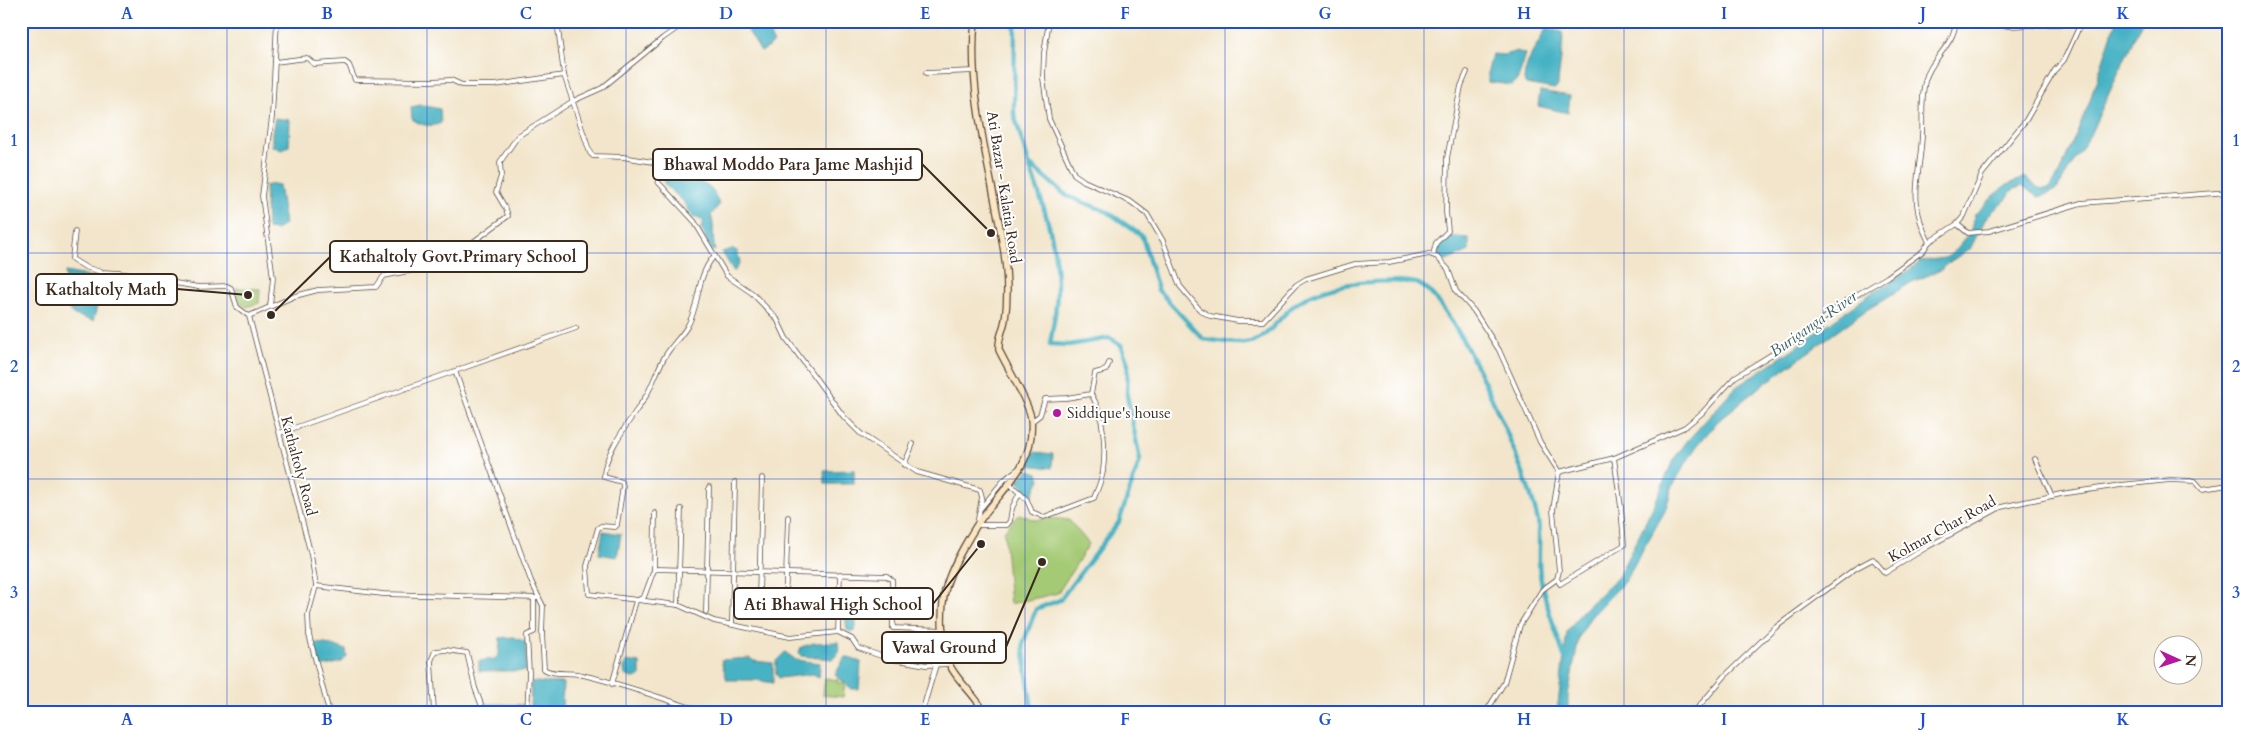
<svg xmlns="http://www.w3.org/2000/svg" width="2250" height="733" font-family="Cardo,serif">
<rect width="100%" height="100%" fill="#fff"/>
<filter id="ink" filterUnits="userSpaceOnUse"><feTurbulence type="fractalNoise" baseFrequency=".02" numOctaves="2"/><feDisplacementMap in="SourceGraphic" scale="10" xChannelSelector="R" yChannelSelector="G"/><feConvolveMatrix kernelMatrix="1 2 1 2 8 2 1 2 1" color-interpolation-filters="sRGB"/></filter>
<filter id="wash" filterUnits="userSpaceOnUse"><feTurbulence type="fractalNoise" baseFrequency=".0096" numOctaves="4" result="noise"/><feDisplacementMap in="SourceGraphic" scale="20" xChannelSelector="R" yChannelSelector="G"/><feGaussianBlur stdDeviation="1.12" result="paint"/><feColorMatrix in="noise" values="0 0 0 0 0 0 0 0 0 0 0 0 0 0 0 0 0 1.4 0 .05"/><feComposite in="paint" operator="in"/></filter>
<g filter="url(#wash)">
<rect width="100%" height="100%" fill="#f2e5cb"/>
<!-- green -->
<g fill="#a4ca74" stroke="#707a49">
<polygon points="236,288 260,289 259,303 246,307 238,300"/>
<polygon points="1019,514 1035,520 1050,518 1069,520 1089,544 1058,593 1010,604 1004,531"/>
<polygon points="825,678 838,680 837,683 845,683 843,697 823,695"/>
<polygon points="486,704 524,705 523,712 488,712"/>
</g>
<!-- water -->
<g fill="#46b2c4" stroke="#406e71">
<polygon points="742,21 758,21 763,25 772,21 774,23 768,32 774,43 761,52"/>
<path d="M2116,21H2142L2090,135L2058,188L2050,193L2039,197L2022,186L2012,190L2006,200L1987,216L1970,249L1951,261L1941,270L1912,282L1865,311L1752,393L1718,421L1697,446L1680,473L1672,488L1665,511L1625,581L1590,618L1579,637L1568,695V712H1557L1567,632L1582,611L1618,577L1655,503L1673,460L1688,440L1736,387L1793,349L1870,294L1898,278L1921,261L1945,258L1952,254L1970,233L1975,214L2003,187L2025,177C2034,185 2038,191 2050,188L2058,176L2088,106Z"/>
<path d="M1546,28L1562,32C1565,40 1558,73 1558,86L1554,89L1526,84L1524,80C1525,59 1538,46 1546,28Z"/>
<path d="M1517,51L1525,54C1521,64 1522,79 1512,85L1488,82V71L1492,54L1504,55Z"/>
<polygon points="1540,91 1570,96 1568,113 1538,106"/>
<path d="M421,105L440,109L441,123C431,128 420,125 412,119L411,107Z"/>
<polygon points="275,118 290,120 289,146 281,150 272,146 272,133"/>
<path d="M663,180C689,182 710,174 719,205L711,215C715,227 712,238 715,251L711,250L701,228L704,222L698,217L693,218L683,201L665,185Z"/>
<polygon points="274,184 279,185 285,224 276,230 268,229 267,226 265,186"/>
<path d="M1456,237L1469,238V251L1444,262L1436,252C1439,241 1445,239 1456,237Z"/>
<polygon points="733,249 737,251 740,262 734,272 722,252"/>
<polygon points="65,272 105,279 93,321 72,314 66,297"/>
<polygon points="1033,452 1053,454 1052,468 1028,465"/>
<polygon points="854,470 854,484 825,484 824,471"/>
<polygon points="1029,470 1038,473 1040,479 1032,496 1017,481"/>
<polygon points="603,531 621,534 617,557 599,554"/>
<polygon points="850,590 854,594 856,626 855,631 852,632 847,630 843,594"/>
<polygon points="514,637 526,642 526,671 479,671 479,661 495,659 499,654 500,638"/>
<polygon points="838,642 839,653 832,659 801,656 799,653 801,647 814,643"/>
<polygon points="316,643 332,645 346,650 347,657 342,662 321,667 314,645"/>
<polygon points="785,652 796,660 820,663 819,677 813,674 779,678 776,674 776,661"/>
<polygon points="845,657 861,662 859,689 852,689 835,675"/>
<polygon points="750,658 754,661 773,663 773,683 756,680 727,680 721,660"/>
<polygon points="626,661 640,663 640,677 632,678 625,675 624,669"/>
<polygon points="531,682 563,683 562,711 530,710"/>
</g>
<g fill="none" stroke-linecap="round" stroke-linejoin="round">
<!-- canal -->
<g stroke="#46b2c4" stroke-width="4.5">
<path d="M1015,21L1014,114L1029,164L1067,196L1108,212L1142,236L1158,290L1203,339C1216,340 1231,344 1245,343C1266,341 1277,320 1292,307C1307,294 1331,287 1351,284C1363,282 1409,279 1419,284C1457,303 1529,477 1538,521C1541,538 1537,556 1540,574C1544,603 1556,629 1564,657"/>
<path d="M1029,165C1044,206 1058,246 1057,290C1057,308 1053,327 1050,344L1069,345L1110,338L1121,345L1128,364L1127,395L1140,460L1119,522L1060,600L1036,609L1023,644L1032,712"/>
</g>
</g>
</g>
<g filter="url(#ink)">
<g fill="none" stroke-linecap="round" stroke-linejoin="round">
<defs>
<g id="street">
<polyline points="557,21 564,75 590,153 593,156 623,157 653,162 656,165 658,182 694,221 727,276 752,293 777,319 786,338 844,417 861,434 917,472 980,490 982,497 977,525 1007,525 1010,521 1012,508 1020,492"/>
<polyline points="1049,21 1044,53 1043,78 1049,119 1074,174 1084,181 1131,202 1147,214 1163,241 1180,286 1200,310 1210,316 1238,321 1263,321 1296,285 1306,279 1355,264 1389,262 1429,254 1437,257 1448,269 1456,291 1474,311 1499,350 1540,442 1559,472"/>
<polyline points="1956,25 1986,23 2009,26 2081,23 2064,60 2055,70 2026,120 1982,174 1964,216 1957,224"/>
<polyline points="275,62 307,58 314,64 345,62 349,65 355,80 431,81 451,80 462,85 495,85 564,75"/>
<polyline points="926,73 974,71"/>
<polyline points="75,231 72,259 85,267 101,272 119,273 198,287 227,286 231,288 237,307 249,316"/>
<path d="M1929,242C1907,199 1920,178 1922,135C1923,118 1921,98 1925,81C1931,58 1954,46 1956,21"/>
<polyline points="1433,255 1436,243 1448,231 1446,212 1447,158 1461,86 1467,72"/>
<path d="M714,256C695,279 701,303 687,327C680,338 670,347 664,358C657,370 653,384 646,396C633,417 603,453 604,477L622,482L623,486L617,525L615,527L601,526L598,528L587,566L589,594L678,605L714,621L790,637L838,632L852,639L858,648L887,658L926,665L949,664"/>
<polyline points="270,306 273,278 262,196 272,117 277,21"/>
<polyline points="249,316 295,296 318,290 376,287 384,276 423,268 457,254 508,216 506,209 496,192 501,176 500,162 518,136 573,101 602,88 663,38 687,21"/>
<polyline points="249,316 311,555 316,586 308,615 309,635 329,712"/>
<polyline points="455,371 576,328"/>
<polyline points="1091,394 1095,373 1106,370 1109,363"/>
<path d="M280,433L455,371L531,581L543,606L542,633L544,669C552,675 568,672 578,674C621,683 663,699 704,712"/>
<polyline points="2035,459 2052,496"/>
<polyline points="904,465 913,444"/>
<path d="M1011,485L1027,500L1032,512L1044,517L1094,498C1097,490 1102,480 1103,471C1106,448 1104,414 1091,394L1066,398L1045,399L1040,415L1031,422"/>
<polyline points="981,508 1004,480 1019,468"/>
<polyline points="654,570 655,513"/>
<polyline points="1557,579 1560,584 1624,545 1621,507 1614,458"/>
<polyline points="316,586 383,594 539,598"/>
<polyline points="759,599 762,478"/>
<polyline points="678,605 681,509"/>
<polyline points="785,607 788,517"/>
<polyline points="706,612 709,487"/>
<polyline points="732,624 735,482"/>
<polyline points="838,632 840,574"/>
<polyline points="612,684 636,601 644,597 654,570 658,569 887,576 892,580 893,628 944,630"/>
<polyline points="434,712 431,661 435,651 446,650 467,653 475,688 484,712"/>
<polyline points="527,712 529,673 527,635 534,632 534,599"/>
<polyline points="922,712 936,665"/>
<polyline points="1486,712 1504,683 1520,625 1542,590 1557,579 1559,571 1553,510 1559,472 1614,458 1685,427 1702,413 1735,377 1803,335 1846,301 1887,277 1923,251 1929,242 1957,224 1968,233 1989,231 2081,203 2229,192"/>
<polyline points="1694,712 1725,676 1776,627 1856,568 1873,559 1885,573 1927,547 2001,507 2061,494 2121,485 2170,480 2195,481 2202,489 2229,485"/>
</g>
<path id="secondary" d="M975,21C967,96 993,178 1004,252C1007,273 1008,299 1005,320C1003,331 998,338 999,350C1006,365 1029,403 1031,418C1035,460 1011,481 987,511C974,527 951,567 946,587C940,609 941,642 949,663C954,678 976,695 984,712"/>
</defs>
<!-- street casing -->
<use href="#street" stroke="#564638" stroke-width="5.5"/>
<!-- secondary casing -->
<use href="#secondary" stroke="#564638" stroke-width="8"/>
<!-- street -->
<use href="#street" stroke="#fff" stroke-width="4"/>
<!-- secondary -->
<use href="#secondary" stroke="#fbe6c4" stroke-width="5.5"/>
</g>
</g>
<!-- grid -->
<path fill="none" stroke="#1d4ed8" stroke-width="1" stroke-opacity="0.55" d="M227,21V712M427,21V712M626,21V712M826,21V712M1025,21V712M1225,21V712M1424,21V712M1624,21V712M1823,21V712M2023,21V712M21,253H2229M21,479H2229"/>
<!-- markers -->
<circle fill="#b5179e" stroke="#fff" stroke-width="2" cx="1057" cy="413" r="5"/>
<g text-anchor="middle" stroke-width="4" stroke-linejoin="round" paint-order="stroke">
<!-- street labels -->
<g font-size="15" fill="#3b2a1e" stroke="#fff">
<text transform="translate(1004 187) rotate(81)" y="5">Ati Bazar - Kalatia Road</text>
<text transform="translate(299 466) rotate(75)" y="5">Kathaltoly Road</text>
<text transform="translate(1942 529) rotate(-29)" y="5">Kolmar Char Road</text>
</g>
<!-- poi labels -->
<g font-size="15" fill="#3b2a1e" stroke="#fff" text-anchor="start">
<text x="1067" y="418">Siddique's house</text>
</g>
<!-- water labels -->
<g font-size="16" font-style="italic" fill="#3f6060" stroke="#fff">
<text transform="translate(1813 323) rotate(-35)" y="6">Buriganga River</text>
</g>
</g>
<!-- callouts -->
<path fill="none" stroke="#3b2a1e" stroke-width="2" d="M991 233L922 164M271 315L330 257M248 295L177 289M981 544L933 604M1042 562L1006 647"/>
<g fill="#3b2a1e" stroke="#fff" stroke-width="2">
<circle cx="991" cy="233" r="5"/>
<circle cx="271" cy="315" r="5"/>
<circle cx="248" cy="295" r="5"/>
<circle cx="981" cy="544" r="5"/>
<circle cx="1042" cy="562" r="5"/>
</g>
<g fill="#fff" stroke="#3b2a1e" stroke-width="2">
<rect x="653" y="149" width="269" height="31" rx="5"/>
<rect x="330" y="241" width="257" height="31" rx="5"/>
<rect x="36" y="274" width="141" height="31" rx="5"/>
<rect x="734" y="588" width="199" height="31" rx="5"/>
<rect x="882" y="632" width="124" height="31" rx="5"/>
</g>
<g font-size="16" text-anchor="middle" font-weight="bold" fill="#3b2a1e">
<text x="788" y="170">Bhawal Moddo Para Jame Mashjid</text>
<text x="458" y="262">Kathaltoly Govt.Primary School</text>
<text x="106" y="295">Kathaltoly Math</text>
<text x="833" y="610">Ati Bhawal High School</text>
<text x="944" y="653">Vawal Ground</text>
</g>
<!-- margin -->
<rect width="2250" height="733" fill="none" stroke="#fff" stroke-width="55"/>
<!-- north arrow -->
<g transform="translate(2178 660) rotate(93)"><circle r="24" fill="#ffffff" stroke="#b1aaa5"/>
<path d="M0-4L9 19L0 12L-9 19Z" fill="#b5179e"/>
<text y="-8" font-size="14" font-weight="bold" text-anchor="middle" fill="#3b2a1e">N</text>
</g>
<rect x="28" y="28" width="2194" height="678" fill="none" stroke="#1d4ed8" stroke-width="2"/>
<g font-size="16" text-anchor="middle" font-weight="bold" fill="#1d4ed8">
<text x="127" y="19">A</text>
<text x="327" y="19">B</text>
<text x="526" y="19">C</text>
<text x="726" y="19">D</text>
<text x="925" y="19">E</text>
<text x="1125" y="19">F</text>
<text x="1325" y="19">G</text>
<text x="1524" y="19">H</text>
<text x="1724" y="19">I</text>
<text x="1923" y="19">J</text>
<text x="2123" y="19">K</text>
<text x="14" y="146">1</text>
<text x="2236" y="146">1</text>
<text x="14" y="372">2</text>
<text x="2236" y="372">2</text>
<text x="14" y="598">3</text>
<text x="2236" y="598">3</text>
<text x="127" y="725">A</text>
<text x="327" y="725">B</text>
<text x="526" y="725">C</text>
<text x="726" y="725">D</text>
<text x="925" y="725">E</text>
<text x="1125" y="725">F</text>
<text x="1325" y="725">G</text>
<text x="1524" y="725">H</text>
<text x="1724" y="725">I</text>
<text x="1923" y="725">J</text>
<text x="2123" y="725">K</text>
</g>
</svg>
